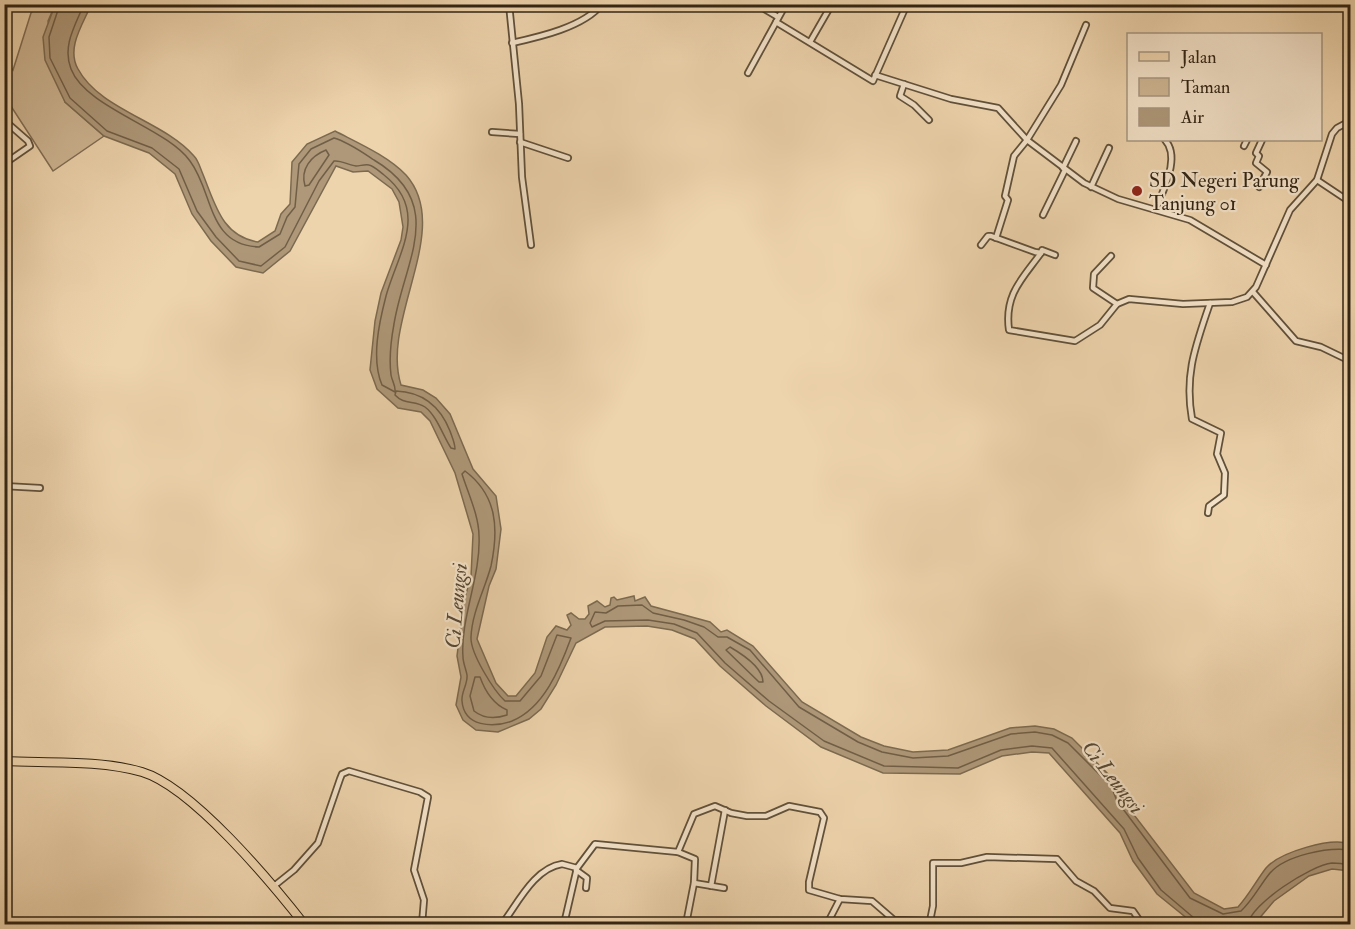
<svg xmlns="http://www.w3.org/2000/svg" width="1355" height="929" font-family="'IM FELL Double Pica',serif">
<rect width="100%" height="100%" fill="#eed4ad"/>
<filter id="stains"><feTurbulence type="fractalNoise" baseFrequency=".00333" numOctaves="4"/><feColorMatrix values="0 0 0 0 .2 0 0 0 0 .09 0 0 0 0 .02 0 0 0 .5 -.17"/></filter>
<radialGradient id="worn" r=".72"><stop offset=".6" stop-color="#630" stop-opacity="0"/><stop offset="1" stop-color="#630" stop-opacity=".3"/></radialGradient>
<!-- green -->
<polygon fill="#ceb693" stroke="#806d53" stroke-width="1.5" points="38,5 55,5 48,21 65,102 104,136 53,171 5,97 4,61 13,70 31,13"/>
<!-- water -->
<path fill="#ae9879" stroke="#7c6a50" stroke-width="1.5" d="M55,5H91C83,24 66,48 78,69C100,110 164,121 194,156C198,160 200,167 202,172C215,203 221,236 258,242L275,231L281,214L290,204L292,162L307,144L335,131C358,143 388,156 406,175C454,229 380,320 401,385L423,390L436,398L450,414L473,469L496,496L501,529L496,569L489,586L477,639L496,683L508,696H516L535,673L547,637L556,626L567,630L571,625L567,615L571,613L579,619H585L589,614L588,606L597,601L605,607L610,605L611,598L614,597L617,600L634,596L635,601L645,597L651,606L710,622L721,632L727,630L753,646L802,702L861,737L884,746L913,752L948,750L1010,728L1035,726L1054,729L1072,738L1117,783L1121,798L1194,893L1224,909L1238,907C1249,895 1256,881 1266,868C1280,852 1331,837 1350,844V871L1332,869L1309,876L1274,901L1257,921L1248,924H1194L1157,894L1133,861L1120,833L1049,753L1032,752L1002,756L960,774L883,773L821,747L766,706L720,666L695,639L672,630L647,626L605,627L576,643L556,685L541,709L529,719L498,732L476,730L463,720L456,705L461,677L457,656L464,600L471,577L473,534L455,473L430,421L421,412L398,408L377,389L370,370L375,321L381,293L401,240L403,227L399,202L392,189L368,171L353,172L336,166L290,251L263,273L236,267L211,241L192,214L175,174L149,153L104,136L65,102L45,60L43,37Z"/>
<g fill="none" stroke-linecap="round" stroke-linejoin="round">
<!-- shore -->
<g stroke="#705e46" stroke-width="1.5">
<path d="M60,4L49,37L50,58L70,98L107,131L152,148L179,169L197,211L216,237L239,261L261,266L285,247L319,181L334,161C341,160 348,165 356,166C360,166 365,164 369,165C374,166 380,172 384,175C430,211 398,253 386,296C379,323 371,359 382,385L395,392C396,386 392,381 391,375C389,359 391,340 394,324C404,261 448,204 374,160C362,152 348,142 334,138L311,149L299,164L295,207L287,217L280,234L259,247C207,245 214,193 190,161C167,128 86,108 71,69C62,46 75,26 84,4"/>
<path d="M326,150L329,155L309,185L305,186C300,169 311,156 326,150Z"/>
<path d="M396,391C423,392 440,406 450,431C452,437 455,443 455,449L451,448C443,436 437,416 425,407C415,400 404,405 395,395Z"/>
<path d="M465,471C497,495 499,528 491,566C485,589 472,612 471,637C470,653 494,691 505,701H520L541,676L557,635L571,638C560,668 544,708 512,721C493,728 464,727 462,701C461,692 468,684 467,675C466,669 463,663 463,657C460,619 481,576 479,536C479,516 468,493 462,474Z"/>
<path d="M730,647C742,654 763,667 763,682H759L726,650Z"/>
<path d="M475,677H480C485,691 493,704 507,710V715C495,719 484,719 474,711L470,696Z"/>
<path d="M1197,924L1194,918L1161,890L1138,858L1124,829L1052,748L1032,746L1001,750L958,768L884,766L824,741L769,701L725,663L697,633L674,624L648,620L605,621L592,627L590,623L595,612L606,613L618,606L642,605L653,613L684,620L704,627L718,637H727L750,650L799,707L858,742L882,752L913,758L948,756L1011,734L1035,732L1052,735L1068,743L1111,786L1117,801L1190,898L1223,914L1241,911C1253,900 1260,885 1270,873C1286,855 1328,847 1350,850"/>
<path d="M1248,924C1251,904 1311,865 1332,863C1338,863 1345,864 1350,865"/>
</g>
<defs>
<g id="minor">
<polyline points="509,4 519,104 522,177 531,245"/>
<polyline points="756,4 778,17"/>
<polyline points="776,22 873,81 907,4"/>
<polyline points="810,42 829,9"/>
<path d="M512,43C539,37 584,27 602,4"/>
<polyline points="748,73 786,4"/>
<polyline points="875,75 951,99 998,108 1027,140 1084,183 1118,199 1190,220 1266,265"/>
<polyline points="904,84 900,96 914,105 929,120"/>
<polyline points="4,120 28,141 30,146 4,164"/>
<polyline points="492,132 520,134"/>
<polyline points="520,142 568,158"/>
<polyline points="1244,146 1247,140"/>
<polyline points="1063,168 1076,141"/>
<polyline points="1317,180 1350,202"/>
<polyline points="1091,187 1109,148"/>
<polyline points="1259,187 1267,172 1256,163 1259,156 1256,153 1262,140"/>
<path d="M1156,209C1163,190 1181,157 1165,140"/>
<polyline points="1043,215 1065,170"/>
<polyline points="996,238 1008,200 1005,196 1014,156 1027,140 1061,85 1086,25"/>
<polyline points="981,245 988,236 991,236 1035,252 1041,253 1042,250 1055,255"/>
<path d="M1041,253C1023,278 1004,294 1009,330L1075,341L1100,325L1117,304L1129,299L1183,304L1232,302L1247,297L1256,287L1290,210L1317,180L1332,134L1337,128L1350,121"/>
<polyline points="1111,256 1094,274 1093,288 1117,304"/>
<polyline points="1253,292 1296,341 1321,347 1350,361"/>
<polyline points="4,486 40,488"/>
<path d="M1208,513L1209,506L1224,495L1225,473L1217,454L1221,433L1192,419C1184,374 1196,345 1210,303"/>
<polyline points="678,852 695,859 694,883 686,924"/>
<polyline points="576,870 587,878 586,888"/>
<polyline points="694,883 724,888"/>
<polyline points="274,886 294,870 318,843 340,779 342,774 349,771 420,792 428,797 414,870 424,900 422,924"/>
<polyline points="711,886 725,810"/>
<path d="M502,924C517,905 534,868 562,864L577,868"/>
<polyline points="564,924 577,868 595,844 678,852 694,814 715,806 731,813 747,816 766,816 789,806 820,812 824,818 809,882 809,890 840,899 872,901 894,920 930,921 933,906 933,863 961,863 987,857 1057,859 1076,881 1094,891 1110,908 1133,911 1142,924"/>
<polyline points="827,924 840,899"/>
</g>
<path id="primary" d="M4,761C47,763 101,760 142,772C192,787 271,882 304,924"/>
</defs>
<!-- minor casing -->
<use href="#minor" stroke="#60503a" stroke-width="8"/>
<!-- primary casing -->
<use href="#primary" stroke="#312413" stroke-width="10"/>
<!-- minor -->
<use href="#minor" stroke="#f4e3ca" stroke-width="4.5"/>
<!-- primary -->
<use href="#primary" stroke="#eed4ad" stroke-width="8"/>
</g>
<!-- markers -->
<circle fill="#8f2418" stroke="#f4e3ca" stroke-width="2" cx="1137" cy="191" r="6"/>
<g text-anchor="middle" stroke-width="4.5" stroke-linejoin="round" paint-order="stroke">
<!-- poi labels -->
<g font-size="20" fill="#312413" stroke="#f4e3ca" text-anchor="start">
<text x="1149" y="187">SD Negeri Parung<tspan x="1149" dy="23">Tanjung 01</tspan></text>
</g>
<!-- water labels -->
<g font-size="21" font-style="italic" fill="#564732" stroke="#f4e3ca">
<text transform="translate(456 606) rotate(-85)" y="7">Ci Leungsi</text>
<text transform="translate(1113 777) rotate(52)" y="7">Ci Leungsi</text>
</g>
</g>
<!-- margin -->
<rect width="1355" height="929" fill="none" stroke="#eed4ad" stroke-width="24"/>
<rect x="6" y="6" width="1343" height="917" fill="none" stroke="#312413" stroke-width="3"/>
<rect x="12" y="12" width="1331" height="905" fill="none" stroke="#312413" stroke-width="1.5"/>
<!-- legend -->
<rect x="1127" y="33" width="195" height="108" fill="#f4e3ca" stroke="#a69781" stroke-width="1.5"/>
<rect x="1139" y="52" width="30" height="9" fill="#eed4ad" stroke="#a69781" stroke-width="1.5"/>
<text x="1181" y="63" font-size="18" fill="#312413">Jalan</text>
<rect x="1139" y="78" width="30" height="18" fill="#ceb693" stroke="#a69781" stroke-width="1.5"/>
<text x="1181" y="93" font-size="18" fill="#312413">Taman</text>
<rect x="1139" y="108" width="30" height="18" fill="#ae9879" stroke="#a69781" stroke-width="1.5"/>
<text x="1181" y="123" font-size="18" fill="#312413">Air</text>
<rect width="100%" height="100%" filter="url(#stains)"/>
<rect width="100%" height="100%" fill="url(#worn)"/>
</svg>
